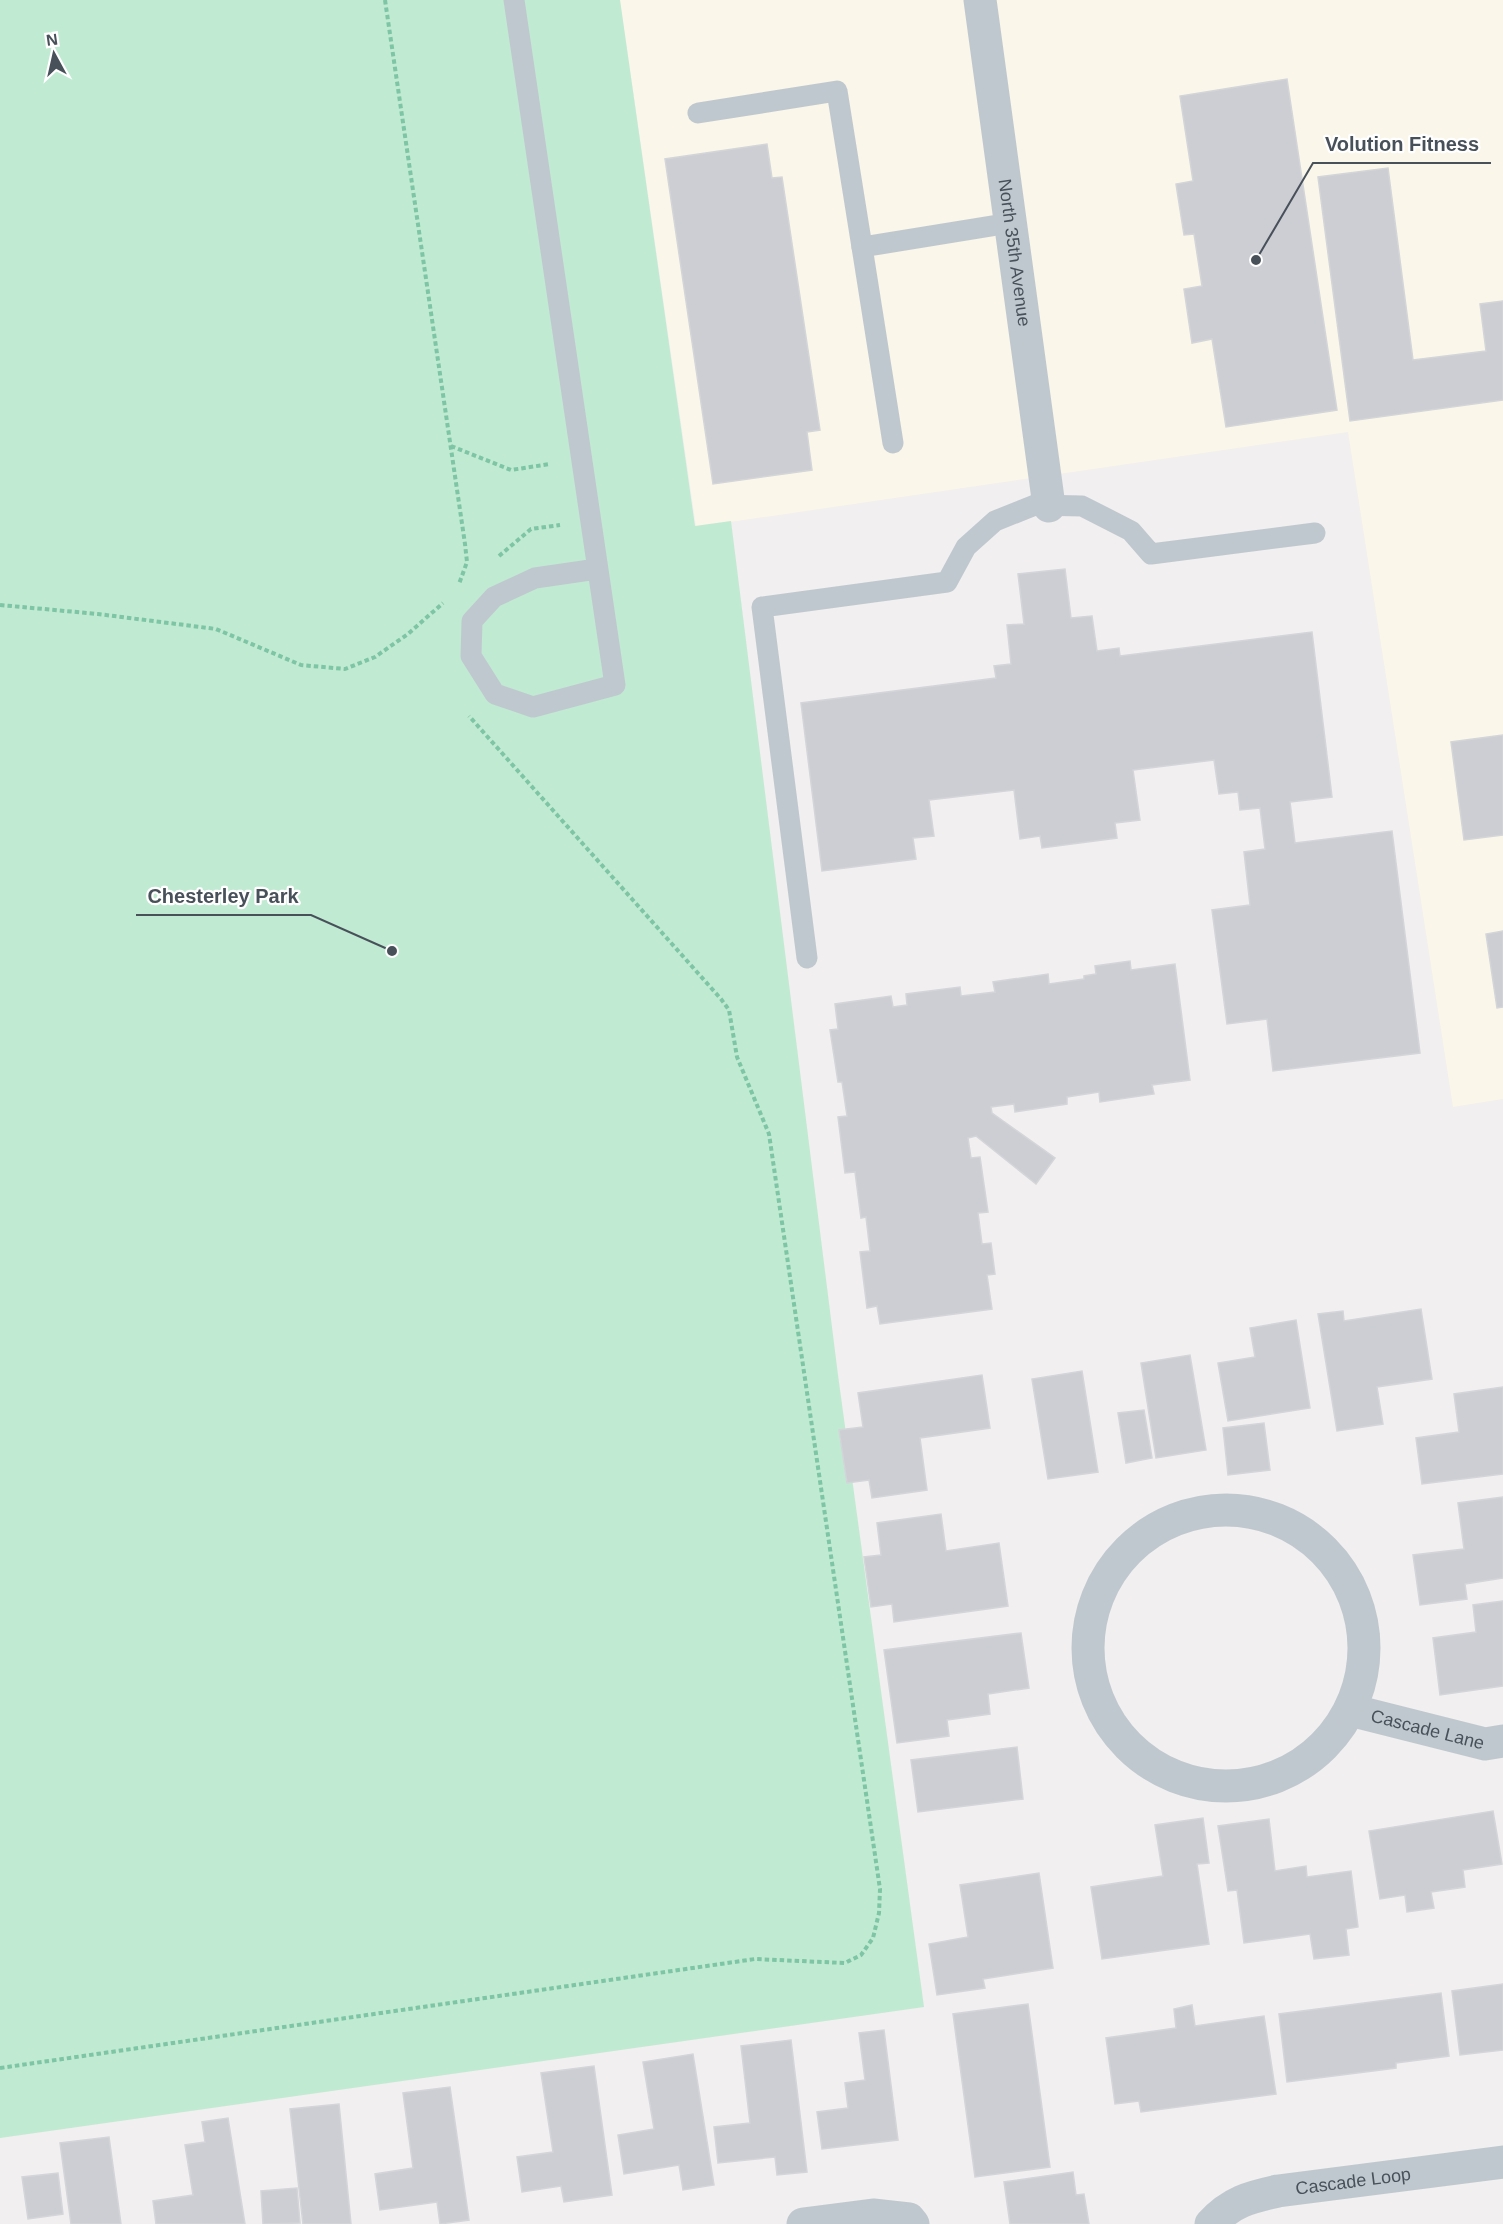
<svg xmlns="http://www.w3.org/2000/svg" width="1503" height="2224" font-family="Arial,sans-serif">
<rect width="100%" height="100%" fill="#f1efef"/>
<!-- commercial -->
<polygon fill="#faf6e9" points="620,0 1503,0 1503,1099 1453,1107 1348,432 696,527"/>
<!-- green -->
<polygon fill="#c1ead3" points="0,0 620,0 695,526 731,521 838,1375 924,2007 0,2138"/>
<!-- building -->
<g fill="#ccced3" stroke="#d3d5d9" stroke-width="1.5">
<polygon points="1287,79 1337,410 1226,427 1212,339 1192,343 1184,289 1202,286 1194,234 1184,235 1176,184 1193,181 1180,96"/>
<polygon points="767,144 772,178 782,177 820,430 807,432 812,470 713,484 665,159"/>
<polygon points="1388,168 1413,360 1486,351 1480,304 1503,301 1503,400 1350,421 1318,177"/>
<polygon points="1065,569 1071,618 1092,616 1097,651 1119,648 1120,656 1312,632 1332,797 1290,802 1295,843 1392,831 1420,1053 1273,1071 1267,1019 1227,1024 1212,910 1250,905 1244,852 1265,849 1260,808 1240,810 1238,792 1219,794 1214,760 1133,770 1140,820 1115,823 1117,838 1042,848 1040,836 1020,839 1014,790 929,800 934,836 913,838 916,859 822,871 801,703 996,678 994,666 1011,664 1007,625 1024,624 1018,574"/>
<polygon points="1503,735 1503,835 1464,840 1451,742"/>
<polygon points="1503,931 1503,1007 1497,1008 1486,934"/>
<polygon points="1130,961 1131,970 1175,964 1190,1080 1152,1085 1154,1094 1100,1102 1099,1092 1067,1097 1067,1104 1015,1112 1014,1104 991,1107 992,1113 1055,1158 1036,1184 976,1136 968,1138 971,1158 980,1157 988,1212 978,1213 982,1244 991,1243 995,1274 987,1275 992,1309 880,1324 877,1306 867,1308 860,1252 870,1251 866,1217 861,1218 855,1172 845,1173 838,1117 847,1116 842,1082 838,1082 830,1030 838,1029 835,1004 891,996 893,1007 907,1005 906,994 960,987 961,996 995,992 993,982 1048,974 1049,984 1084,979 1084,976 1096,974 1095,966"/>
<polygon points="1421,1309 1432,1379 1377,1387 1383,1424 1337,1431 1318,1314 1343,1311 1344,1321"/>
<polygon points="1296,1320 1310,1408 1228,1421 1218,1363 1255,1357 1250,1328"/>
<polygon points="1190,1355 1206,1450 1156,1458 1141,1363"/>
<polygon points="1082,1371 1098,1472 1048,1479 1032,1379"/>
<polygon points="982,1375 990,1428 920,1438 927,1490 872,1498 869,1480 847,1483 839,1430 863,1427 858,1393"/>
<polygon points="1503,1387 1503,1474 1422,1484 1416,1438 1459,1432 1454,1394"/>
<polygon points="1144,1410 1152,1458 1126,1463 1118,1413"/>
<polygon points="1264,1423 1270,1470 1228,1475 1223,1428"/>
<polygon points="1503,1497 1503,1578 1465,1584 1467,1599 1420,1605 1413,1555 1464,1549 1458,1503"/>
<polygon points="941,1514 946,1551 999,1543 1008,1606 894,1622 892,1604 871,1607 864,1557 881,1555 877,1523"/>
<polygon points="1503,1601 1503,1686 1440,1695 1433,1638 1476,1632 1473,1605"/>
<polygon points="1021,1633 1029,1688 988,1694 990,1714 947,1720 949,1736 897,1743 884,1650"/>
<polygon points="1017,1747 1023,1799 918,1812 911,1760"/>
<polygon points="1493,1811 1502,1864 1463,1870 1465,1887 1431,1892 1434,1908 1407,1912 1405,1895 1380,1899 1369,1831"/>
<polygon points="1203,1818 1209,1863 1197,1864 1209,1944 1102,1959 1091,1887 1163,1876 1155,1825"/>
<polygon points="1269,1819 1275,1871 1306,1866 1307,1877 1351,1871 1358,1927 1346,1929 1349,1955 1314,1959 1310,1934 1244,1943 1237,1890 1228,1891 1218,1826"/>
<polygon points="1039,1873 1053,1968 983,1979 985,1988 937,1995 929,1944 968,1937 960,1885"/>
<polygon points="1503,1984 1503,2050 1460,2055 1452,1991"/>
<polygon points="1441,1993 1449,2056 1396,2063 1396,2068 1287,2082 1279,2014"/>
<polygon points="1028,2004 1050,2167 975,2177 953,2014"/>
<polygon points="1192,2005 1195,2026 1264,2016 1276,2094 1141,2112 1139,2101 1115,2104 1106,2038 1176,2028 1174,2009"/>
<polygon points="884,2030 898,2140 822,2149 817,2112 848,2108 845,2083 865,2080 859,2033"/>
<polygon points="791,2040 807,2172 777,2175 775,2157 718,2163 714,2127 750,2123 741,2046"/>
<polygon points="693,2054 714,2185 683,2190 679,2165 624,2174 618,2135 654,2129 643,2062"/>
<polygon points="594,2066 612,2195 564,2202 561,2186 522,2192 517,2157 553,2152 541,2073"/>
<polygon points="450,2087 469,2220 440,2224 437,2202 380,2210 375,2174 413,2168 403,2093"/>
<polygon points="339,2104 351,2224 303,2224 290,2109"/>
<polygon points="228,2118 245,2224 156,2224 153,2201 193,2195 185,2145 205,2142 202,2122"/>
<polygon points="109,2137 121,2224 71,2224 60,2143"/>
<polygon points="1073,2172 1076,2195 1084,2194 1089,2224 1010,2224 1004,2182"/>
<polygon points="58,2173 63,2214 28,2219 22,2177"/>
<polygon points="297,2188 300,2223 263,2224 261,2191"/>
</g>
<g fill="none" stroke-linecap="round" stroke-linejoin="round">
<!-- path -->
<g stroke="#7dc5a4" stroke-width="4" stroke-dasharray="4.5 3" stroke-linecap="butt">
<polyline points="385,0 465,544 467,562 459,584"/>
<polyline points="451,446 511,470 550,464"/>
<polyline points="499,556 531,529 560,525"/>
<polyline points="0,605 98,614 216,629 301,665 345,669 375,657 408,634 443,603"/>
<polyline points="0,2068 755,1959 845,1963 861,1955 873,1938 879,1913 880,1889 769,1134 737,1057 729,1010 721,999 469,716"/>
</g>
<!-- lane -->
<g stroke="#c0c8cf" stroke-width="21">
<polyline points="514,0 615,685 533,707 495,694 471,656 472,621 494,597 535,578 597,569"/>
<polyline points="698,113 837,91 862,247"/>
<polyline points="893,443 862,247 1010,223"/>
<polyline points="807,958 762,607 947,582 966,547 995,521 1035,505 1082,506 1131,531 1151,554 1315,533"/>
</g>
<!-- street -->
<g stroke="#c0c8cf" stroke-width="33">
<path id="s1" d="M980,0L1049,506"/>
<circle cx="1226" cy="1648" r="138"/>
<path id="s2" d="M1350,1710L1485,1744L1503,1741"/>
<polyline points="803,2224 873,2215 909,2219 913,2224"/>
<path id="s3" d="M1211,2224C1231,2202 1250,2197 1278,2191L1503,2162"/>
</g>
</g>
<g text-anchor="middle" stroke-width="4.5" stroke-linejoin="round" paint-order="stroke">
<!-- street labels -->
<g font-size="18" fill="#48515a" stroke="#fff">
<text dy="6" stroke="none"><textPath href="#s1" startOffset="255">North 35th Avenue</textPath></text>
<text dy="6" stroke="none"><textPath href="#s2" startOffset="80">Cascade Lane</textPath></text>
<text dy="6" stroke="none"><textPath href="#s3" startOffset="152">Cascade Loop</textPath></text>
</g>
</g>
<!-- callouts -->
<path fill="none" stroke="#48515a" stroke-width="2" d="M1256 260L1313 163H1491M392 951L311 915H136"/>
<g fill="#48515a" stroke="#fff" stroke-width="2">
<circle cx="1256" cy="260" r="6"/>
<circle cx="392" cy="951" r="6"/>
</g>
<g font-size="20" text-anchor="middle" font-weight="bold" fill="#48515a" stroke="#fff" stroke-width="4.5" stroke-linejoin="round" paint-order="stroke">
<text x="1402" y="151">Volution Fitness</text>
<text x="223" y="903">Chesterley Park</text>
</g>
<!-- north arrow -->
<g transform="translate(54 54) rotate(352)" stroke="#ffffff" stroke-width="4.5" paint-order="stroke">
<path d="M0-4.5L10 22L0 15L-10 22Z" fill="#48515a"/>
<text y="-9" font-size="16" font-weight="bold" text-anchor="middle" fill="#48515a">N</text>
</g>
</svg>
